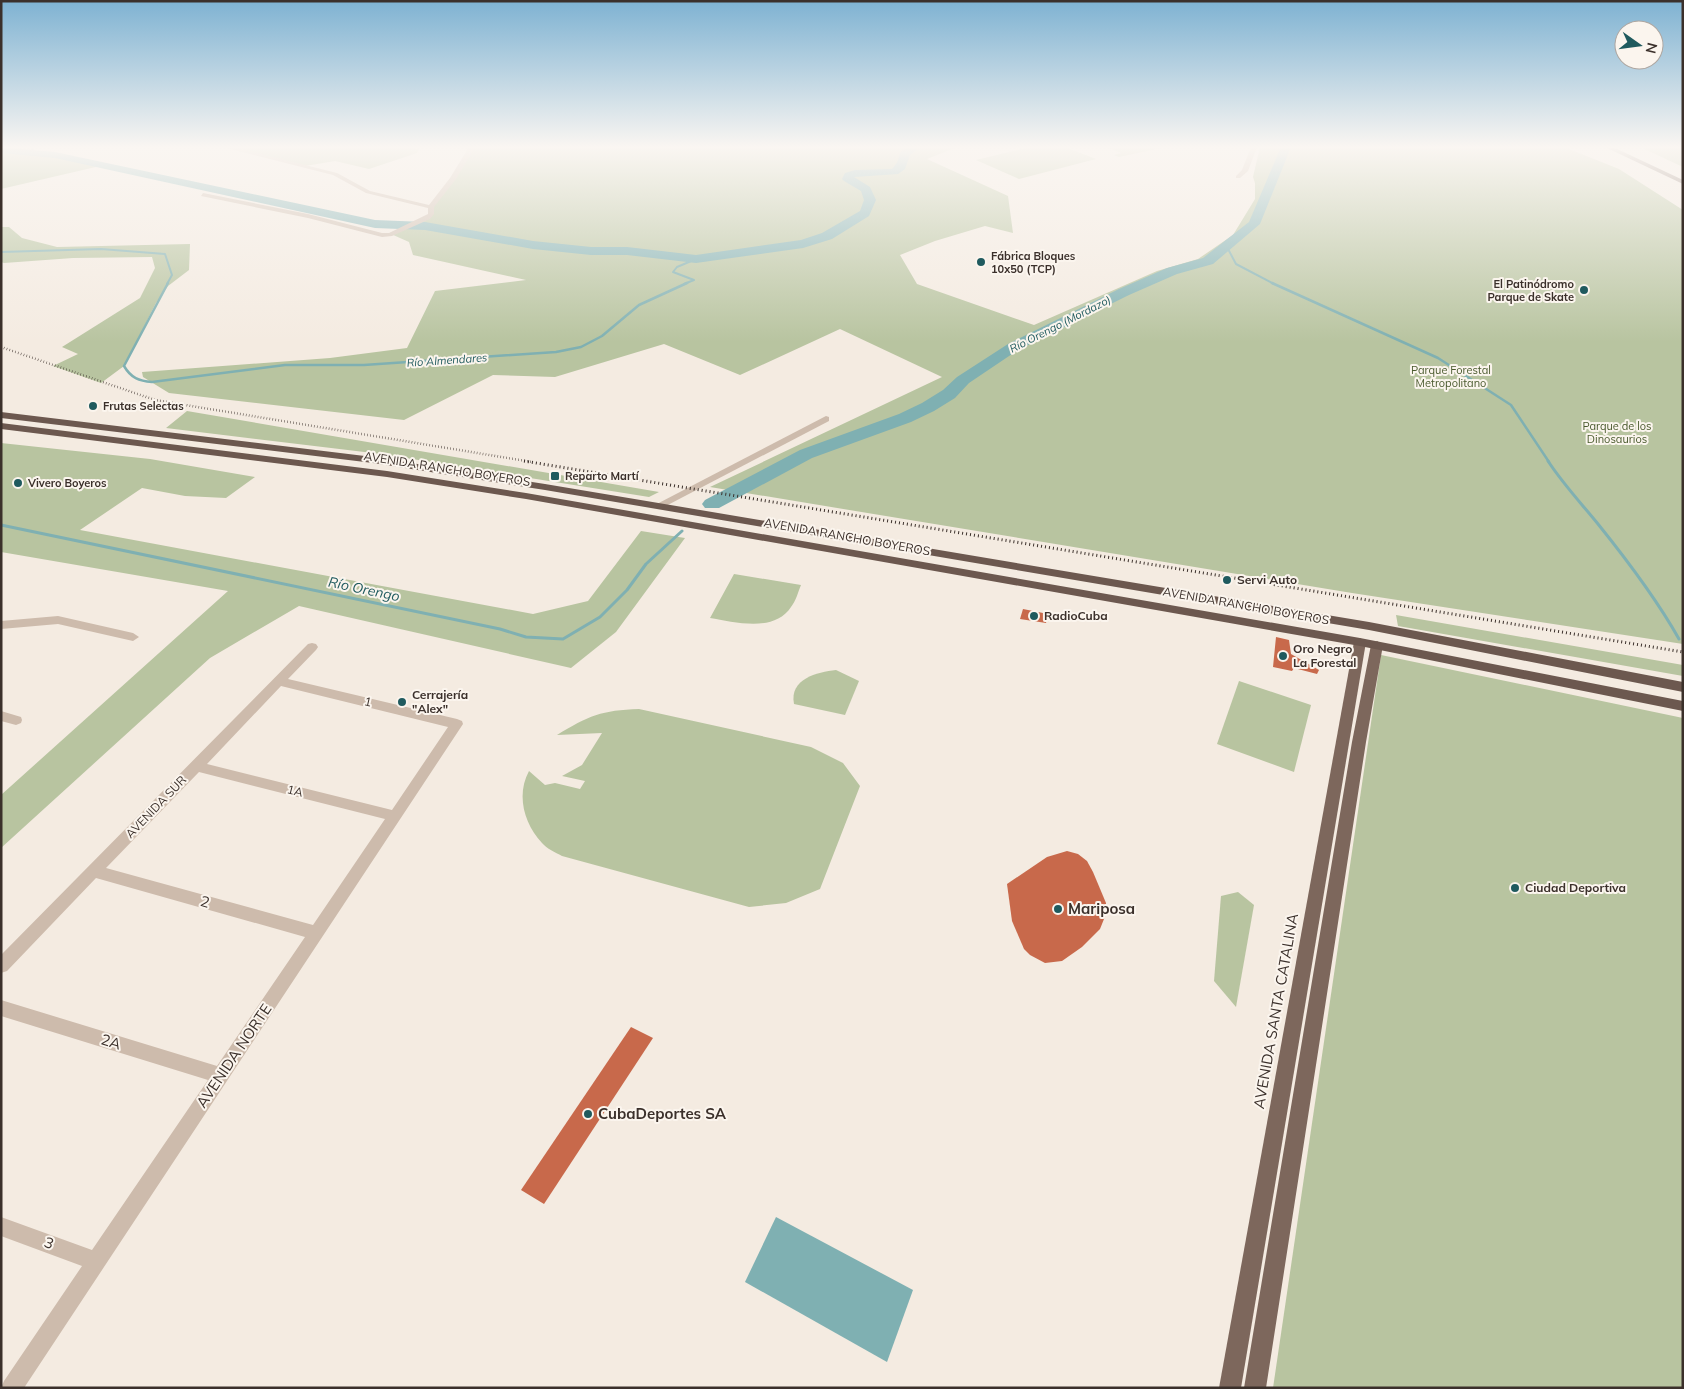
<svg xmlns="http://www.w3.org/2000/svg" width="1684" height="1389" font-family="Mulish,sans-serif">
<rect width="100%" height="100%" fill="#f4ebe1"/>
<!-- green -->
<g fill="#b8c4a0">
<polygon points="226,147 405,147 419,149 417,153 369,169 335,161 305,166"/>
<polygon points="472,147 957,147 927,159 1008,196 1013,233 985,226 935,241 900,255 917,284 1034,325 1157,271 1198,259 1233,235 1255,199 1255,183 1253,177 1260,147 1564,147 1619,169 1683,210 1683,644 1352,593 710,487 942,377 840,329 740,375 664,344 555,377 493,375 404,420 169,393 143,377 142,372 330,358 407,348 435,291 526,280 413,255 409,242 391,234 428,218 431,207"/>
<polygon points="1029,147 1065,147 1096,159 1019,179 976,160"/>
<polygon points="1106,147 1166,147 1119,157 1114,155 1121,153"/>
<polygon points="1640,147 1683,147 1683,167"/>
<polygon points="1,152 57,156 100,166 1,189"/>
<polygon points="1,227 9,227 22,238 57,247 190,244 189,270 168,286 156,303 124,366 101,383 53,366 78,354 62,347 140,298 155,268 152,257 73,258 4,263 1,262"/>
<polygon points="187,411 659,492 649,497 381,454 166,428"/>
<polygon points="1,443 150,459 255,477 226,498 185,496 142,488 80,530 533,614 588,601 641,531 685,538 616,632 571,668 299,606 210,658 1,848 1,795 228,591 1,552"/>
<path d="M734,574L801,585C798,592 796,601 791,607C774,633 735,622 710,618Z"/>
<polygon points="1396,615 1683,665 1683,676 1398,626"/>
<polygon points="1381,655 1683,718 1683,1388 1273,1388"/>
<path d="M836,670L859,681L845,715L794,704C789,679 817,672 836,670Z"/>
<polygon points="1239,681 1311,705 1294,772 1217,744"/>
<path d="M639,709L811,747L843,763L860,786L820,889L786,903L749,907L562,856C555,852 547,849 542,843C524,824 516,795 529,771L545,785L555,783L580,789L585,781L562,776L582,765L602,733L557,735C588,716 602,710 639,709Z"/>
<polygon points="1238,892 1254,905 1236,1007 1214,981 1221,896"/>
</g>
<!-- water -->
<polygon fill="#7fb0b2" points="776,1217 913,1290 887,1362 745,1282"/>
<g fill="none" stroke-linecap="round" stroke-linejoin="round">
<!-- stream-far2 -->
<g stroke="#7fb0b2" stroke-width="2">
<polyline points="32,147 33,152"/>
<polyline points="1227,247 1236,264 1274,284"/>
<polyline points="1,252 101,249 165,254 172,275 167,284"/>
<polyline points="684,284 694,280 673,272 677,267 696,259"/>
</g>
<!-- stream-far1 -->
<g stroke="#7fb0b2" stroke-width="2.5">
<path d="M168,283L124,366C131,378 139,381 152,382L285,365H364L556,352L581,347L602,336L639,305L687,283"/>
<polyline points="1272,283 1438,358 1511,405 1549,462"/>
</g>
<!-- stream -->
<g stroke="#7fb0b2" stroke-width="3">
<path d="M1548,461C1563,484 1581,503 1598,524C1627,560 1656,598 1679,639"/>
<polyline points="1,525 500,629 526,637 563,639 600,617 627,590 646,564 682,531"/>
</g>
<!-- river -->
<g fill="#7fb0b2" fill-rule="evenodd">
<path d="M1,147L55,152L375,220L425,222L533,241L591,247H627L696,255L801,240L822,233L860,211L864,200L861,191L844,181L842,179L845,173L855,170L892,169C906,155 891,147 921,147L910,155L905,169L898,174L854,177L870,187L876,200L869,216L832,239L803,248L696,263L627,255H591L533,249L425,230L375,228L55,158L1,153Z"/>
<polygon points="1281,147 1291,147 1260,224 1213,264 1177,274 1129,295 1018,350 969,383 955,398 934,411 911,422 812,458 719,508 705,508 702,504 705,500 800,450 899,414 922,403 943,390 957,377 1008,344 1119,289 1167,268 1203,258 1249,222"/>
</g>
</g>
<!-- building -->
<g fill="#c8694b">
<polygon points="1023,609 1048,614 1046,623 1020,619"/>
<polygon points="1276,637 1289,640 1291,654 1319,670 1317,674 1294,668 1292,671 1273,667"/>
<polygon points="1067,851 1078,854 1087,861 1093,872 1106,903 1106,914 1100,929 1082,947 1062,961 1045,963 1030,955 1024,949 1012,921 1007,884 1047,857"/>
<polygon points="631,1027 653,1038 544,1204 521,1190"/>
</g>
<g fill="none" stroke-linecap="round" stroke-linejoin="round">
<!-- minor -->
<g fill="#cdbbac" fill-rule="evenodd">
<polygon points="222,147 233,147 337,173 370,191 429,205 450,178 469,147 475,147 456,179 434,207 434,214 430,219 392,236 382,237 308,218 201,196 203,193 308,214 382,233 389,233 428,214 428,208 366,193 333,175"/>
<polygon points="1251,147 1257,147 1248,171 1240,178 1236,178 1236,176 1242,170"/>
<polygon points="826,416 829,417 829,421 662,508 654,508 653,506"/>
<polygon points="58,616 133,633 139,637 133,641 58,624 1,629 1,621"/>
<path d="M312,643L316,644L318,647L316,650L288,679L457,719L462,721L463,724L24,1388H1L4,1381L82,1266L1,1236V1217L92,1250L208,1080L1,1016V1000L217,1066L305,937L96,878L7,971L1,973V955L308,644ZM281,686L448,727L392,810L207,764ZM199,772L385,819L313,925L106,868Z"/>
<polygon points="1,711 21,717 22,720 21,723 16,725 1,721"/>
</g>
<!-- primary -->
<g fill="#7d675c" fill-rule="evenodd">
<polygon points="1605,147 1613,147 1683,180 1683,184"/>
<polygon points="1360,638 1366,642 1241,1388 1219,1388 1354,642"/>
<polygon points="1377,641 1383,645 1366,742 1266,1388 1244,1388 1352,742 1371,645"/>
</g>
<!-- trunk -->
<g fill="#6c584f" fill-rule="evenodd">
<polygon points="1,412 373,457 545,484 1369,622 1683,682 1683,692 1369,630 545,490 373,463 1,418"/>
<polygon points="1,423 387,471 526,493 1360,638 1683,701 1683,711 1360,646 526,499 387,477 1,429"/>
</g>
<!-- rail-far1 -->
<polyline stroke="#3b302b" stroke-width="2.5" stroke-dasharray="0.5 2.5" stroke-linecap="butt" points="1,347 155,400 532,462"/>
<!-- rail -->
<polyline stroke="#3b302b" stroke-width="3" stroke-dasharray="1 3" stroke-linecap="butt" points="524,461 1683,652"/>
</g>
<!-- sky -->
<linearGradient id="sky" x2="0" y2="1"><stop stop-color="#7eb2d2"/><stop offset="0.43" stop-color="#faf6f2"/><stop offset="1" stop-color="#faf6f2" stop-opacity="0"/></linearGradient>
<rect width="1684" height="342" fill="url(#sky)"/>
<!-- markers -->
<g fill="#1f5a5e" stroke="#fbf5ee" stroke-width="2">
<circle cx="981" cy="262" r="5"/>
<circle cx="1584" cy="290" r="5"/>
<circle cx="93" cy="406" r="5"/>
<rect x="550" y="471" width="10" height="10" rx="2.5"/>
<circle cx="18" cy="483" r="5"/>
<circle cx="1227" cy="580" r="5"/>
<circle cx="1034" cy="616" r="5"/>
<circle cx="1283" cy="656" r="5"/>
<circle cx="402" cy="702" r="5"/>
<circle cx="1515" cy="888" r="5"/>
<circle cx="1058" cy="909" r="5"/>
<circle cx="588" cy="1114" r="5"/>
</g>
<g text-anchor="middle" stroke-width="4" stroke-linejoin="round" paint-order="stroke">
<!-- far-poi labels -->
<g font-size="11" font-weight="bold" fill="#3b302b" stroke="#fbf5ee" text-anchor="start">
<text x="991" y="260">Fábrica Bloques<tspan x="991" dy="13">10x50 (TCP)</tspan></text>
<text x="1574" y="288" text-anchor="end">El Patinódromo<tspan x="1574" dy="13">Parque de Skate</tspan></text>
<text x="103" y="410">Frutas Selectas</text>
<text x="565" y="480">Reparto Martí</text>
<text x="28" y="487">Vivero Boyeros</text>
</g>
<!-- far-water labels -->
<g font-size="11" font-style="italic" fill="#1f5a5e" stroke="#fbf5ee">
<text transform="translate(1060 324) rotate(-27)" y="4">Río Orengo (Mordazo)</text>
<text transform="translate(447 360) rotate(-4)" y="4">Río Almendares</text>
</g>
<!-- far-park labels -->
<g font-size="11" fill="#4a5a2e" stroke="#fbf5ee">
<text x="1451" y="374">Parque Forestal<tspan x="1451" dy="13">Metropolitano</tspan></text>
<text x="1617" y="430">Parque de los<tspan x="1617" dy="13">Dinosaurios</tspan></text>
</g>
<!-- street labels -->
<g font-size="12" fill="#3b302b" stroke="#fbf5ee">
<text transform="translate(447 469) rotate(9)" y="4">AVENIDA RANCHO BOYEROS</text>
<text transform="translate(847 537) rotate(10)" y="4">AVENIDA RANCHO BOYEROS</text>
<text transform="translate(1246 606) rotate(10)" y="4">AVENIDA RANCHO BOYEROS</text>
<text transform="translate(368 702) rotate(13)" y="4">1</text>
<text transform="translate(295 791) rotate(14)" y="4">1A</text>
<text transform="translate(156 807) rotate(-46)" y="4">AVENIDA SUR</text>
</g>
<!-- poi labels -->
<g font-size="12" font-weight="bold" fill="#3b302b" stroke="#fbf5ee" text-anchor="start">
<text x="1237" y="584">Servi Auto</text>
<text x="1044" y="620">RadioCuba</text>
<text x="1293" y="653">Oro Negro<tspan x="1293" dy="14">La Forestal</tspan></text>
<text x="412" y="699">Cerrajería<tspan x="412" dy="14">"Alex"</tspan></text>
<text x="1525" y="892">Ciudad Deportiva</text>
</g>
<!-- water labels -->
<g font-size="14" font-style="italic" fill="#1f5a5e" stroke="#fbf5ee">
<text transform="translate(364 589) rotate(12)" y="5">Río Orengo</text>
</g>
<!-- near-street labels -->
<g font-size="15" fill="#3b302b" stroke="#fbf5ee">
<text transform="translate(205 902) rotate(16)" y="5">2</text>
<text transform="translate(1276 1011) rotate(-80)" y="5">AVENIDA SANTA CATALINA</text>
<text transform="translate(111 1042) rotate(17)" y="5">2A</text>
<text transform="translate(234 1056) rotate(-56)" y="5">AVENIDA NORTE</text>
<text transform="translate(49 1243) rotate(20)" y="5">3</text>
</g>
<!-- near-poi labels -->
<g font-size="15" font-weight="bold" fill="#3b302b" stroke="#fbf5ee" text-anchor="start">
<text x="1068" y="914">Mariposa</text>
<text x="598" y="1119">CubaDeportes SA</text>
</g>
</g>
<!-- border -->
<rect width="1684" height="1389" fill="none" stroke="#3b302b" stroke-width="5"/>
<!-- north arrow -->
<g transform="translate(1639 45) rotate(104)"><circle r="24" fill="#fbf5ee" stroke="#aea6a0"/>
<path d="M0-4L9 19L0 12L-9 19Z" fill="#1f5a5e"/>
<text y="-8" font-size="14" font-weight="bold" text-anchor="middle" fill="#3b302b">N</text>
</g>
</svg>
